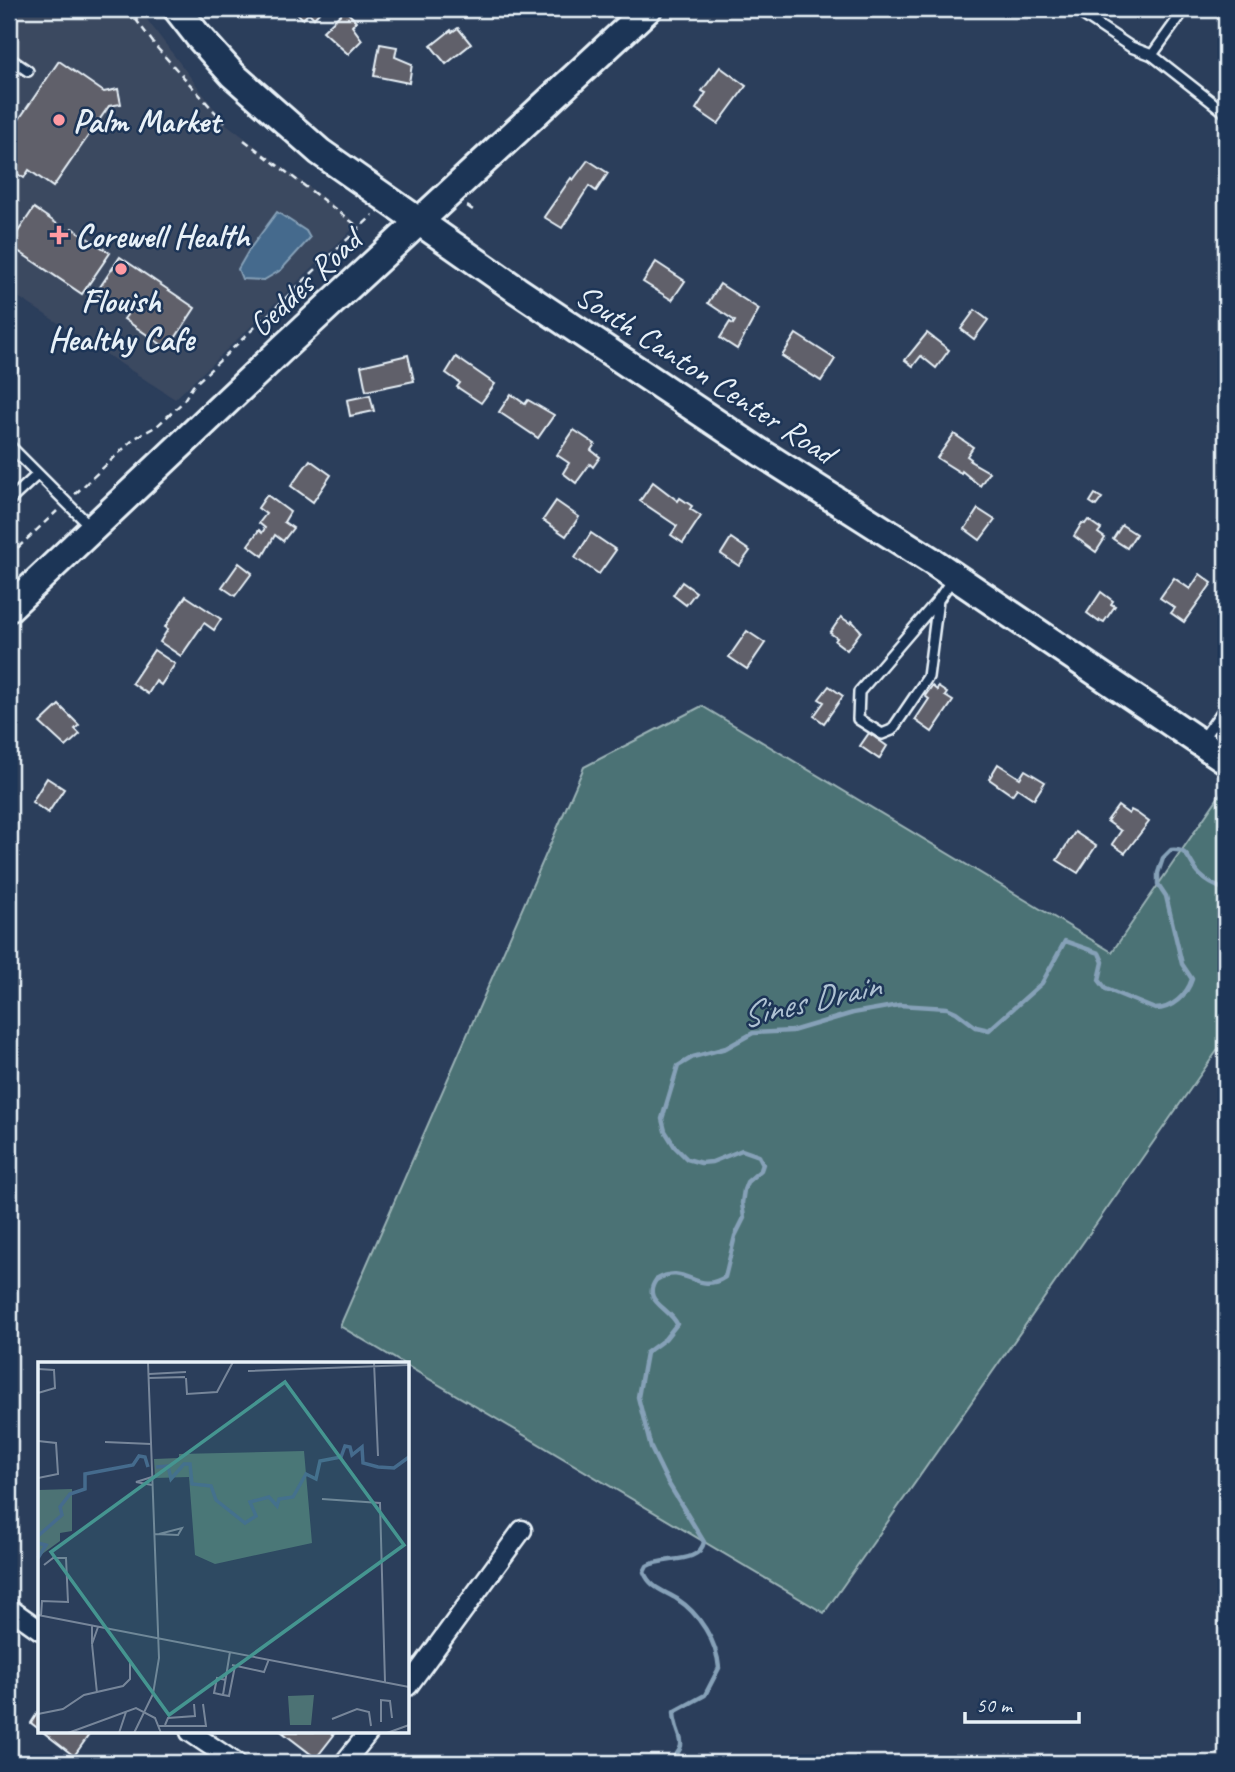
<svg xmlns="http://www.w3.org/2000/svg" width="1235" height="1772" font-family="Caveat,sans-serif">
<rect width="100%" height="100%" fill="#2b3e5b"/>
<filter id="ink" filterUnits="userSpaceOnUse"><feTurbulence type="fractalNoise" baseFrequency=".0143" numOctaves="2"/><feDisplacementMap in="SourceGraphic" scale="14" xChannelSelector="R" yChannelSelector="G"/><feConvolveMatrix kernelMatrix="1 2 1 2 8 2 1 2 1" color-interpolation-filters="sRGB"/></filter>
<g filter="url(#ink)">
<!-- built -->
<polygon fill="#3b4860" points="9,9 139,9 225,123 358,224 175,399 9,291"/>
<!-- green -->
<polygon fill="#4c7274" stroke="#9ab2b6" stroke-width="2" points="702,706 1112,952 1226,786 1226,1038 824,1613 340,1326 584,767"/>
<!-- water -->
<polygon fill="#456b8d" stroke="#86a1b8" stroke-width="2" points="277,212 306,231 310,238 281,270 264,280 242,279 238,269 249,250"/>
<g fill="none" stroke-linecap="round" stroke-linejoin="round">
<!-- stream -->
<path stroke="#86a1b8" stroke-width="4.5" d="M668,1763C693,1741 675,1739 674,1712L705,1695L719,1668C717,1642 699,1613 677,1599C664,1591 650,1588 644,1572L647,1566C664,1556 699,1565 704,1542L667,1481L651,1448L638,1397L646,1353L665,1339L677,1324C669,1307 641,1301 656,1280C686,1261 696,1296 725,1277L735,1236L744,1218L742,1203L744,1190L747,1182L761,1170L763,1164L759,1156L742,1150L712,1162L701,1163L687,1159L675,1147L665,1131L662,1119L678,1066L693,1057L726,1048L753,1033L792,1031L853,1013L899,1005L947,1008L956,1012L976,1027L989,1030L1042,983L1065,941L1099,953L1103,962L1099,980L1106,989L1155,1009C1172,1009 1187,995 1192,979L1182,964L1166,896L1158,884V873L1163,858L1171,850C1190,848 1189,864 1200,875C1207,882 1217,887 1226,890"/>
</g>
<!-- building -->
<g fill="#61616b" stroke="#e8f1f8" stroke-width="2">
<polygon points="293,9 323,9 314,18 309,13 303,19"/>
<polygon points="345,10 356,21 352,26 362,40 348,54 323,31"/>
<polygon points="458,28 471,44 446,64 431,46 451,30 452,32"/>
<polygon points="380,44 397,47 395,57 412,64 409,83 374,76"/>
<polygon points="59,61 104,92 118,89 121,104 109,106 53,187 29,170 24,178 11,170 18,160 9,154 9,134"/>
<polygon points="720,67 746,86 718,124 696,109 706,93 702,91"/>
<polygon points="588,160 608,173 596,191 589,186 562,228 544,217 571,178 573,180"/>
<polygon points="34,208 69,232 72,228 110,253 82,294 9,245"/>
<polygon points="120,257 195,308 168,349 124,319 127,315 96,293"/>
<polygon points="656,262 685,281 672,300 643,282"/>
<polygon points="720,284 759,309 737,349 720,338 730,322 733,324 735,321 708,303"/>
<polygon points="975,310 988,320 974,339 961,329"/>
<polygon points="927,333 949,350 936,368 921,356 913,366 905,360"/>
<polygon points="796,334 835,359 821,381 782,356"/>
<polygon points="408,355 414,381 366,391 361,366"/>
<polygon points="456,357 495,384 481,403 457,387 460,383 446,373"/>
<polygon points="511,394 525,404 528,400 554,415 538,438 499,412"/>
<polygon points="370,395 374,411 350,416 347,400"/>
<polygon points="574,430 595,444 591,450 600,457 593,467 590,464 576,483 563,473 569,463 557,455"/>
<polygon points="954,434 973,447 967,456 971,459 970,461 989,472 980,486 962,471 961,473 937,458"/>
<polygon points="310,460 331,475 313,502 291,486"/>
<polygon points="653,482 678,501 680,498 692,506 690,509 701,516 683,543 671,535 677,526 640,501"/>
<polygon points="1095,494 1102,498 1096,506 1090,502"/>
<polygon points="267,495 290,512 284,522 293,528 283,541 275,535 263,556 248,545 259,530 262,533 265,528 259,523 266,514 258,508"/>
<polygon points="556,501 579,517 566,536 543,520"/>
<polygon points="978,509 995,520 980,540 965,529"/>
<polygon points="1088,520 1101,529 1098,533 1105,538 1096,552 1074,536 1082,523 1085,524"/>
<polygon points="1122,525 1136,534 1127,548 1113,539"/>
<polygon points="591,533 616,550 599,574 575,558"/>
<polygon points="731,538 750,551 739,566 721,554"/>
<polygon points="239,563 252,573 235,596 222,587"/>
<polygon points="1200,574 1212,583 1184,622 1171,613 1175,608 1160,598 1174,578 1190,589"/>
<polygon points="682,582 696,592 686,605 673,595"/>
<polygon points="1101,592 1113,601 1111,604 1115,606 1104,622 1100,620 1099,622 1087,613"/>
<polygon points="186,596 221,619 214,630 204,623 181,656 160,642 168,629 165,627"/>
<polygon points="841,617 850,623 852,621 861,631 847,650 835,641 837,638 830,633"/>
<polygon points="747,631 765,643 747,669 729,657"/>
<polygon points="154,650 175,664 161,685 156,681 148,694 132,683"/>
<polygon points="829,686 843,696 824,723 814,716 824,702 819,699"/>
<polygon points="932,686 937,690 938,687 947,693 945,696 953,701 932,732 915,720 929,699 925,696"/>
<polygon points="59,705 79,725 75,729 80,734 66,747 40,723"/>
<polygon points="869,733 887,746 879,759 860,746"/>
<polygon points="998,764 1020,778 1025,770 1045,782 1034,799 1017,788 1012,795 989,779"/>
<polygon points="47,778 64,789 48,813 32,802"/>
<polygon points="1118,806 1129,814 1131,810 1137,813 1149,822 1125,853 1112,844 1121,831 1107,821"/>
<polygon points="1075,832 1096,846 1078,873 1057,860"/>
<polygon points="40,1709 40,1730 31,1723"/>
<polygon points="43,1732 91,1732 74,1756"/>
<polygon points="282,1732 330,1732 334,1735 316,1758"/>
</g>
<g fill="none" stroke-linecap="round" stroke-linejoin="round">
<defs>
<g id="service">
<polyline points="1074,9 1131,47 1152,55 1185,9"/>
<polyline points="1152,55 1226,113"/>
<polyline points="9,58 28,71"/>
<polyline points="9,365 12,369 9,372"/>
<polyline points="9,445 90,526"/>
<polyline points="9,501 37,475"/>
<polyline points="938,600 928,677 892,730 882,734 858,719 859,692 938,600 953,578"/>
<polyline points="1201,741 1226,706"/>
</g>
<g id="minor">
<polyline points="9,1608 40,1630"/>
<polyline points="408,1686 522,1530"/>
<polyline points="190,1732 236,1763"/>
<polyline points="344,1763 369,1732"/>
</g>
<g id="secondary">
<polyline points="177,9 198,36 233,75 320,152 517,290 760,452 935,563 1226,760"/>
<polyline points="9,608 285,346 648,9"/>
</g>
</defs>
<!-- service casing -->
<use href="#service" stroke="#e8f1f8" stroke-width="14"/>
<!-- minor casing -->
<use href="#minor" stroke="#e8f1f8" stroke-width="23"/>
<!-- secondary casing -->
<use href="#secondary" stroke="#e8f1f8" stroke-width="32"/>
<!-- path -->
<g stroke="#e8f1f8" stroke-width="2.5" stroke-dasharray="7 5" stroke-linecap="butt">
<polyline points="128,9 158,49 225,123"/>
<polyline points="244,140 360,228"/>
<polyline points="467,206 473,210"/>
<polyline points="75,494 135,438 157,426 182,403 193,386 373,215"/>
<polyline points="9,556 57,511"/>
</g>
<!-- service -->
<use href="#service" stroke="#1d3557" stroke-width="9"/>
<!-- minor -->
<use href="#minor" stroke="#1d3557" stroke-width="18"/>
<!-- secondary -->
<use href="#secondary" stroke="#1d3557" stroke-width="26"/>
</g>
</g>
<!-- markers -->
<g fill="#ff9aa2" stroke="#1d3557" stroke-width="2.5">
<circle cx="59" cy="120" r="7"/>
<path d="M55.5 224.5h7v7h7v7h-7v7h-7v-7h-7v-7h7z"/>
<circle cx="121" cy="269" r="7"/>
</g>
<g text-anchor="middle" stroke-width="5" stroke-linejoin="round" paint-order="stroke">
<!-- poi labels -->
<g font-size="33" font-weight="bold" fill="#e8f1f8" stroke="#1d3557" text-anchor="start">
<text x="73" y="132">Palm Market</text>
<text x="75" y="247">Corewell Health</text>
<text x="121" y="312" text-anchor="middle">Flouish<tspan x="121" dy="38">Healthy Cafe</tspan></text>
</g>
<!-- street labels -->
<g font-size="33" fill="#e8f1f8" stroke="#1d3557">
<text transform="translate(304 282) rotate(-43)" y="12">Geddes Road</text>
<text transform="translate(706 373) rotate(33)" y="12">South Canton Center Road</text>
</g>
<!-- water labels -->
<g font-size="35" font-style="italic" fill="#afc2d3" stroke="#1d3557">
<text transform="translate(810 1000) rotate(-13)" y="12">Sines Drain</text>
</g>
</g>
<!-- overview -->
<g transform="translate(38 1362)">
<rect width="371" height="371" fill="#2b3e5b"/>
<path d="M266,89L274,181L177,202L157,193L151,115L117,116L116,97L141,96V92ZM34,127V169L22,171V179L0,195V128ZM276,333L273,363H252L250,334Z" fill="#4c7274"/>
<path fill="none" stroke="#456b8d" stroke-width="3.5" d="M118,105L130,104L133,117L146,102H152L154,122L173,124L178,138L207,161L218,154L212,140L231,135L239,144L241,137L255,135L268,112L278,117L282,99L303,95L307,84L312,85L314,93L324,85L325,101L340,105L356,106L371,95M0,174L24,153L22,145L32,132L47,127V112L95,103L101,94L107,95L110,105M0,181L8,183L0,196"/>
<path fill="none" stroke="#77869a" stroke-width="2" d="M336,0L340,94M0,7L16,8L17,26L0,31M210,9L371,3M111,12L148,10M111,16L147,15M148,16L149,32L179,30L195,0M0,79L18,81L20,112L0,116M67,80L113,82M114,115L98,120L114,123M284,137L342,141L347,320M116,172L140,173L144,166L121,172M0,253L371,325M3,254L4,239L30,240L28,196H15L6,203M54,264V282L60,265M54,282L59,331M192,290L185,333L191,334L197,304M194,303L226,310L231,297M185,333L176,331L179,316L188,318M0,352L25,347L46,333L85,324L92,317V300M294,357L319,347L331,350L333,364M343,360V338L352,339L354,356M127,363L130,356L157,354L156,342M121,364H168L165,342M30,371L98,346L117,356L123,371M81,371L88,350M96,371L115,332L121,296L110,0M349,371L371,363"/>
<path fill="#459590" fill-opacity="0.15" stroke="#459590" stroke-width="3.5" d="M247,20L366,183L131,353L13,190Z"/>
<rect width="371" height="371" fill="none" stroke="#e8f1f8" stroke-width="3.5"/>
</g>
<!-- margin -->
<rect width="1235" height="1772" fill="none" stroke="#1d3557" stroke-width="35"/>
<rect x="18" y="18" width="1200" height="1737" fill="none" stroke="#e8f1f8" stroke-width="2.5" filter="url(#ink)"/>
<!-- scale -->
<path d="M965 1712v10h114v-10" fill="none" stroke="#e8f1f8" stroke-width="3.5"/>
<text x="976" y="1712" font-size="21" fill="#e8f1f8" stroke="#1d3557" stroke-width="5" paint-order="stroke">50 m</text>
</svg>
